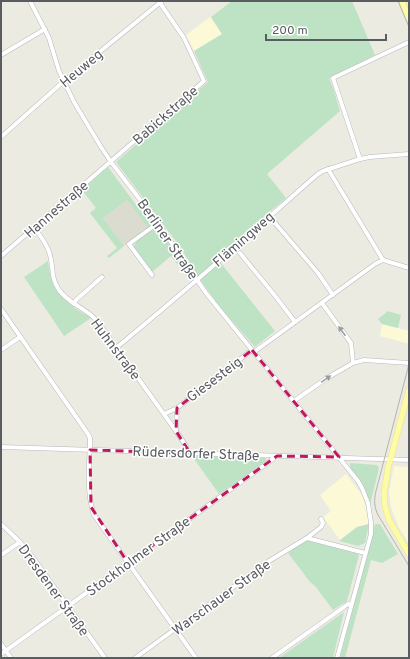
<svg xmlns="http://www.w3.org/2000/svg" width="410" height="659" font-family="Overpass,sans-serif">
<rect width="100%" height="100%" fill="#ecebe1"/>
<!-- commercial -->
<g fill="#fcf9d6">
<polygon points="210,17 222,34 194,51 186,35"/>
<polygon points="382,324 409,331 409,344 380,336"/>
<polygon points="394,466 409,467 409,544 398,526 391,507 389,492"/>
<polygon points="346,474 362,495 367,510 369,524 357,527 340,540 323,517 331,511 320,495"/>
</g>
<!-- education -->
<polygon fill="#dcdbcf" points="127,200 148,228 124,246 103,218"/>
<!-- green -->
<g fill="#bee3c4">
<path d="M232,1H352L375,55L329,78L333,88L340,111L267,174L286,198L216,257L275,331L255,347C237,326 219,307 204,285C195,273 189,260 181,249V248L116,162L208,82L194,51L222,34L211,17Z"/>
<polygon points="108,167 151,225 148,228 127,200 103,218 124,246 109,258 107,256 117,248 90,213 96,208 82,190"/>
<path d="M153,229H160L192,277L190,280L171,256L152,272L134,247C135,239 146,234 153,229Z"/>
<path d="M48,261C51,281 53,291 70,304C76,310 84,313 91,318L64,336L24,277Z"/>
<polygon points="388,311 401,315 398,328 382,324 378,319"/>
<polygon points="192,456 265,458 267,460 219,494"/>
<polygon points="350,463 377,465 379,468 370,505 350,469"/>
<polygon points="369,524 365,543 358,546 339,541 357,527"/>
<polygon points="375,524 380,524 398,554 382,563 371,560 345,658 340,658"/>
<polygon points="304,541 309,541 356,553 359,555 347,601 333,610 315,586 310,582 288,553"/>
<polygon points="344,612 333,658 279,658"/>
</g>
<g fill="none" stroke-linecap="round" stroke-linejoin="round">
<defs>
<g id="minor">
<polyline points="30,1 49,38 59,71 74,102 101,147 111,162 158,223 206,293 358,481 362,488 368,503 371,523 371,534 337,658"/>
<polyline points="1,55 45,29"/>
<polyline points="1,137 64,81 162,1"/>
<polyline points="360,159 333,78 409,42"/>
<polyline points="328,169 383,260"/>
<polyline points="275,223 318,273 333,295"/>
<path d="M35,228C40,236 48,245 50,255C54,269 50,276 59,290C69,304 86,308 97,321L176,431L186,446V452"/>
<polyline points="240,253 276,297 295,322"/>
<polyline points="1,256 204,81 184,38 160,3"/>
<polyline points="152,275 129,244 158,223"/>
<polyline points="322,303 351,343 353,363"/>
<polyline points="74,304 76,300 102,277"/>
<path d="M1,309L88,434L90,438V444C89,468 86,492 94,515L196,658"/>
<path d="M116,348C156,315 196,281 235,247C263,223 290,198 318,174L323,171L360,159L370,157L409,154"/>
<polyline points="1,350 20,337"/>
<polyline points="254,352 375,264 383,260 409,268"/>
<polyline points="294,401 327,378 353,363 364,360 409,363"/>
<polyline points="164,414 177,408 252,350"/>
<polyline points="176,431 177,408"/>
<polyline points="1,447 409,460"/>
<polyline points="1,524 20,542 31,555 105,658"/>
<polyline points="307,538 321,527 323,523 321,519"/>
<polyline points="1,555 20,542"/>
<polyline points="1,644 11,658"/>
<polyline points="1,654 273,459 273,456"/>
<polyline points="135,658 269,561 307,538 365,553"/>
<polyline points="272,658 344,607 348,604 351,605"/>
</g>
<g id="major">
<polyline points="402,1 409,19"/>
<polyline points="409,390 388,468 384,494 385,506 389,520 409,554"/>
</g>
</defs>
<!-- minor casing -->
<use href="#minor" stroke="#b6b8bd" stroke-width="5"/>
<!-- major casing -->
<use href="#major" stroke="#ecda5a" stroke-width="6"/>
<!-- minor -->
<use href="#minor" stroke="#fff" stroke-width="4"/>
<!-- major -->
<use href="#major" stroke="#fcfba6" stroke-width="5.5"/>
<!-- tram -->
<g stroke="#b2b3b3" stroke-width="1">
<polyline points="398,1 409,27"/>
<path d="M409,364L376,491C374,500 374,507 378,515L409,566"/>
</g>
</g>
<!-- one-way arrows -->
<defs><path id="oneway-solid" d="M-6-.8H1V-3.2L6.5 0L1 3.2V.8H-6Z"/></defs>
<g fill="#9b9da0">
<use href="#oneway-solid" transform="translate(342 331) rotate(-126)"/>
<use href="#oneway-solid" transform="translate(326 379) rotate(-34)"/>
</g>
<!-- marked area -->
<path fill="none" stroke="#c2185b" stroke-width="3" stroke-dasharray="8 5" stroke-linejoin="round" d="M252,350L339,457L277,456L128,563L91,507L90,450L190,453L176,431L177,408Z"/>
<g text-anchor="middle" stroke-width="3" stroke-linejoin="round" paint-order="stroke">
<!-- street labels -->
<g font-size="14" fill="#595c61" stroke="#fff">
<text transform="translate(81 68) rotate(-40)" y="5">Heuweg</text>
<text transform="translate(165 115) rotate(-41)" y="5">Babickstraße</text>
<text transform="translate(56 209) rotate(-41)" y="5">Hannestraße</text>
<text transform="translate(168 239) rotate(55)" y="5">Berliner Straße</text>
<text transform="translate(243 239) rotate(-41)" y="5">Flämingweg</text>
<text transform="translate(116 349) rotate(53)" y="5">Huhnstraße</text>
<text transform="translate(214 379) rotate(-37)" y="5">Giesesteig</text>
<text transform="translate(196 453) rotate(2)" y="5">Rüdersdorfer Straße</text>
<text transform="translate(138 556) rotate(-36)" y="5">Stockholmer Straße</text>
<text transform="translate(54 590) rotate(54)" y="5">Dresdener Straße</text>
<text transform="translate(221 597) rotate(-36)" y="5">Warschauer Straße</text>
</g>
</g>
<!-- border -->
<rect width="410" height="659" fill="none" stroke="#595c61" stroke-width="4"/>
<!-- scale -->
<path d="M266 34v6h120v-6" fill="none" stroke="#595c61" stroke-width="2"/>
<text x="272" y="34" font-size="12" fill="#595c61" stroke="#ffffff" stroke-width="3" paint-order="stroke">200 m</text>
</svg>
